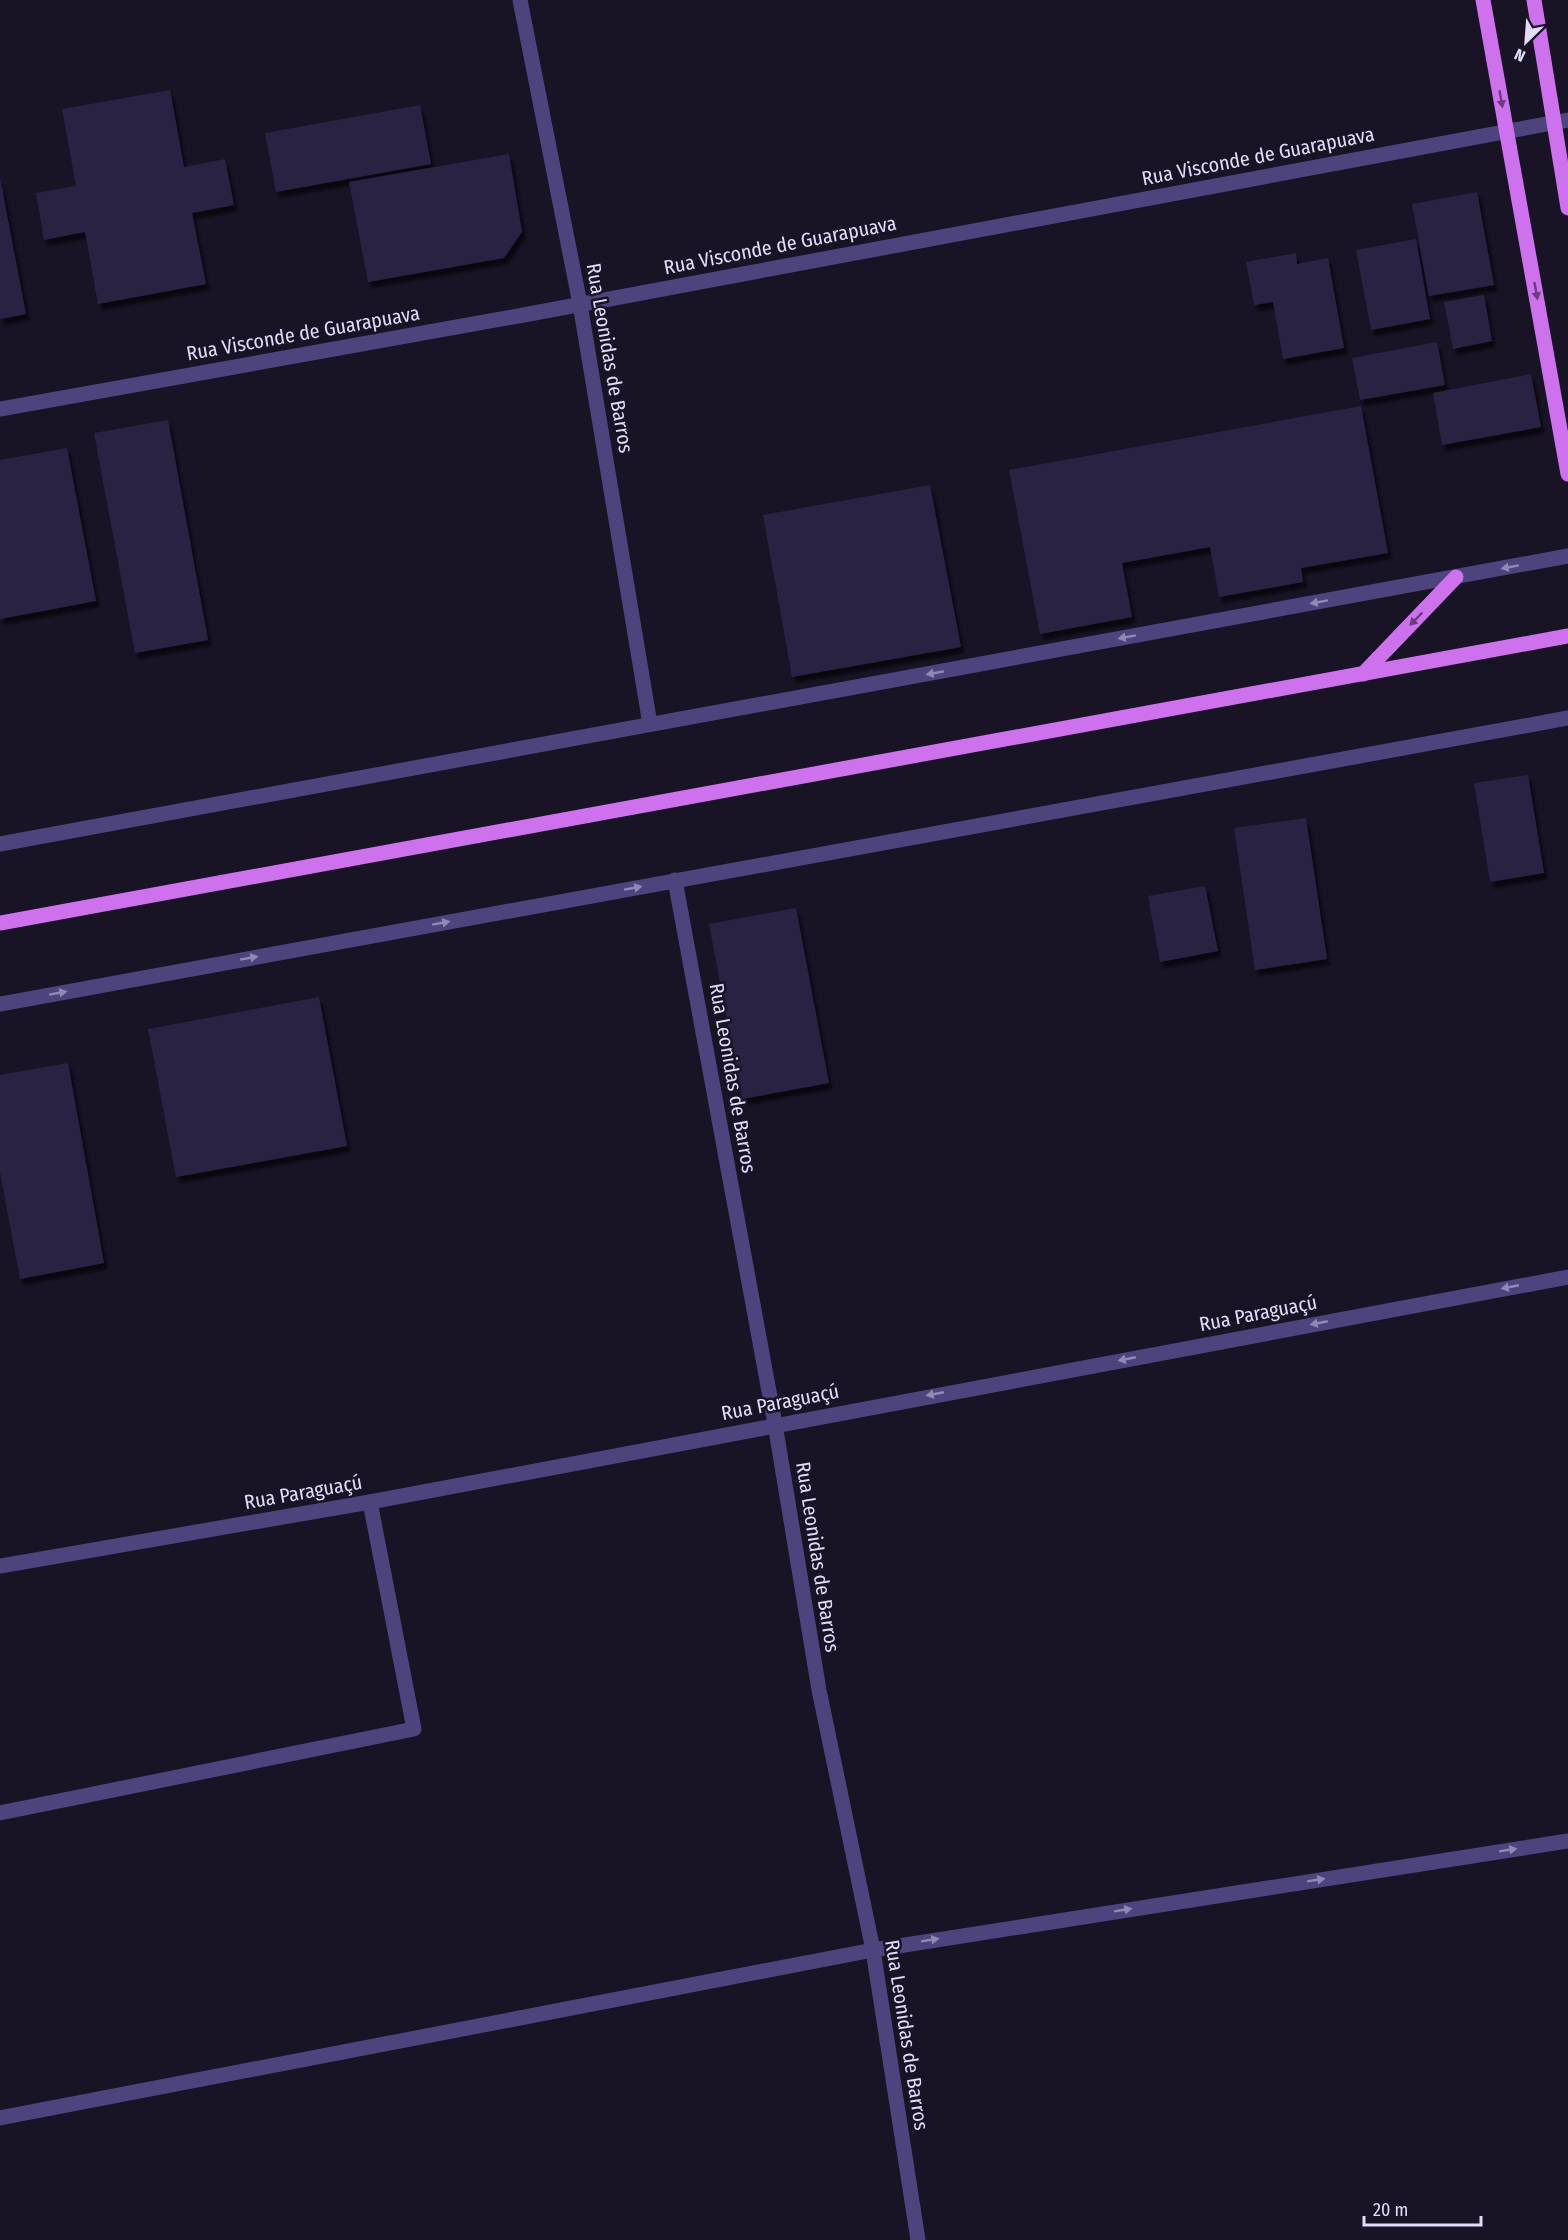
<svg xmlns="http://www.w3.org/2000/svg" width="1568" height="2240" font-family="'Fira Sans Condensed',sans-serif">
<defs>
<filter id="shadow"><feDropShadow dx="3.5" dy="6" stdDeviation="1.5" flood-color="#0009"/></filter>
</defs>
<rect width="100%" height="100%" fill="#181325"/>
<!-- building -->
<g fill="#2c2143" filter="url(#shadow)">
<polygon points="170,90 184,167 225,159 234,205 192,213 206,284 98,304 85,232 44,240 36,193 76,186 62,109"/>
<polygon points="420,105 431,164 276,192 265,133"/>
<polygon points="509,154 522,232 504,258 368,282 349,182"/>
<polygon points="0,178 26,314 0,319"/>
<polygon points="1477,192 1494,285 1429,296 1412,204"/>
<polygon points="1416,239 1430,319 1371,330 1356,250"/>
<polygon points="1296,253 1297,264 1328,258 1344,348 1283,359 1273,302 1254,305 1246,262"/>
<polygon points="1484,295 1492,341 1453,349 1444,302"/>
<polygon points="1437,342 1445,385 1360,400 1352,358"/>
<polygon points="1531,374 1541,427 1442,445 1433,393"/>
<polygon points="1361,406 1388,553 1301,568 1303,582 1219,597 1210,547 1122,563 1132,617 1040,634 1009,470"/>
<polygon points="168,420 208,640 135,653 94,433"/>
<polygon points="67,448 96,601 0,619 0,460"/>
<polygon points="930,485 961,647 792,677 763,515"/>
<polygon points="1528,775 1544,873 1490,882 1474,783"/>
<polygon points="1306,818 1327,959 1255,970 1234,828"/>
<polygon points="1205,886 1218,951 1160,962 1148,896"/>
<polygon points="796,908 829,1083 742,1099 709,924"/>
<polygon points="319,997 347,1146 176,1177 148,1029"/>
<polygon points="68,1063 104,1263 20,1279 0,1172 0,1075"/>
</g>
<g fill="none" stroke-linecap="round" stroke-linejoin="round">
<!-- minor -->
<g stroke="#4d447e" stroke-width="15">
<polyline points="520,0 580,304 650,724"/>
<polyline points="0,409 529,314 1568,120"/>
<polyline points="0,844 1568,556"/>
<polyline points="675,880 775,1424 819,1690 873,1950 918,2240"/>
<polyline points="0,1004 1568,718"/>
<polyline points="0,1566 370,1502 1568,1277"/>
<polyline points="0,1813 414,1729 370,1502"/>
<polyline points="0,2118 873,1950 1568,1841"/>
</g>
<!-- major -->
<g stroke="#cd71ec" stroke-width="15">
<polyline points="1483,0 1568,474"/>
<polyline points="1534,0 1568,208"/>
<polyline points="1363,674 1456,577"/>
<polyline points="0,923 1568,636"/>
</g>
</g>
<!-- one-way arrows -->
<defs><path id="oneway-solid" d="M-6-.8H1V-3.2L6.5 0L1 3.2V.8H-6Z" transform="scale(1.5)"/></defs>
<g fill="#693d7f">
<use href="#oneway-solid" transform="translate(1501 99) rotate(80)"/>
<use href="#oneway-solid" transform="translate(1536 291) rotate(80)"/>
<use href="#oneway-solid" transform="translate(1416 619) rotate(134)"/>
</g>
<g fill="#9088b6">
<use href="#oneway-solid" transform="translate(1510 567) rotate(170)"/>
<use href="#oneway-solid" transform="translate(1319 602) rotate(170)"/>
<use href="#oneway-solid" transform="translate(1127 637) rotate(170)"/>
<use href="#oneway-solid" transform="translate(935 673) rotate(170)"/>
<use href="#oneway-solid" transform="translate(633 888) rotate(-10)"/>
<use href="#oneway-solid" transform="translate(441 923) rotate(-10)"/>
<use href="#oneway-solid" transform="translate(249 958) rotate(-10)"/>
<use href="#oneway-solid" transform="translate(58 993) rotate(-10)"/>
<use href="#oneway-solid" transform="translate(1510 1287) rotate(169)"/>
<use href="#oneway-solid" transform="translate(1319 1323) rotate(169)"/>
<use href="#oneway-solid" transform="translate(1127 1359) rotate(169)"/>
<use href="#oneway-solid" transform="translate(935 1394) rotate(169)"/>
<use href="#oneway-solid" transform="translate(1508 1850) rotate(-9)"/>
<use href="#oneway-solid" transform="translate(1316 1880) rotate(-9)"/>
<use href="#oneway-solid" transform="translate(1123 1910) rotate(-9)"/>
<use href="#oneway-solid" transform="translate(930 1940) rotate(-9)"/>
</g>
<g text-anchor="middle" stroke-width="5" stroke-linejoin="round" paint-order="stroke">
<!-- street labels -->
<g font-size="20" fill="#e3dbfa" stroke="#181325">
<text transform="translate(1258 156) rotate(-11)" y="7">Rua Visconde de Guarapuava</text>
<text transform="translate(780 245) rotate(-11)" y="7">Rua Visconde de Guarapuava</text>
<text transform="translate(303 333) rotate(-10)" y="7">Rua Visconde de Guarapuava</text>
<text transform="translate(610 358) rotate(80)" y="7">Rua Leonidas de Barros</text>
<text transform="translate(733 1078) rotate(80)" y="7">Rua Leonidas de Barros</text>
<text transform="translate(1258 1313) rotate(-11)" y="7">Rua Paraguaçú</text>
<text transform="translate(780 1402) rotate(-11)" y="7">Rua Paraguaçú</text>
<text transform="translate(303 1492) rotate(-10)" y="7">Rua Paraguaçú</text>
<text transform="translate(818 1557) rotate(81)" y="7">Rua Leonidas de Barros</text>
<text transform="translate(907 2035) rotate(81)" y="7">Rua Leonidas de Barros</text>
</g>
</g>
<!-- north arrow -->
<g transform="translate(1526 42) rotate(205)" stroke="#181325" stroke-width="4.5" paint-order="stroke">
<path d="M0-4.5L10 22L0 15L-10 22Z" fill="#e3dbfa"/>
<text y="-9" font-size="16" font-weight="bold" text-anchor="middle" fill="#e3dbfa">N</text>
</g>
<!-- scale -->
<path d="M1364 2216v9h117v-9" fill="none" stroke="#e3dbfa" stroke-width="3"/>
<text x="1373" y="2216" font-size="18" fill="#e3dbfa" stroke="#181325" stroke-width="4.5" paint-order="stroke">20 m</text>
</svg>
